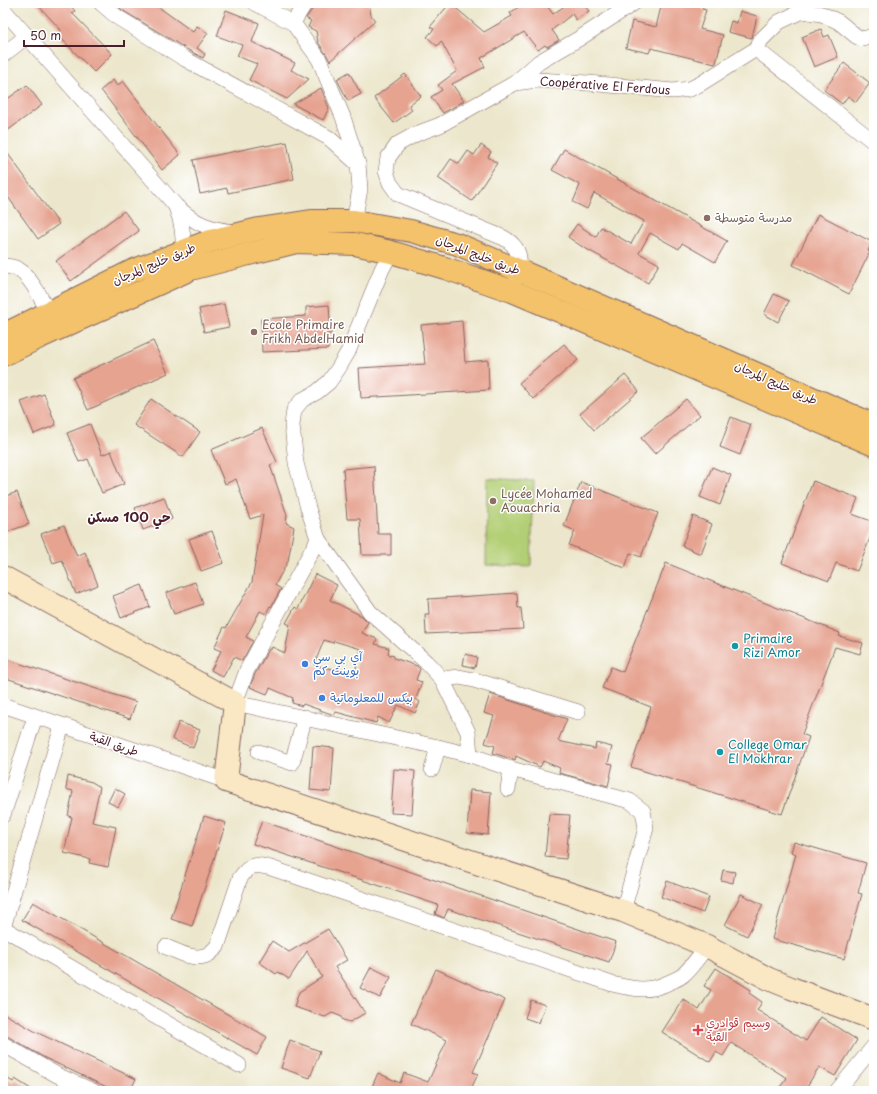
<svg xmlns="http://www.w3.org/2000/svg" width="877" height="1094" font-family="'Playpen Sans','Playpen Sans Arabic',sans-serif">
<rect width="100%" height="100%" fill="#fff"/>
<filter id="ink" filterUnits="userSpaceOnUse"><feTurbulence type="fractalNoise" baseFrequency=".025" numOctaves="2"/><feDisplacementMap in="SourceGraphic" scale="8" xChannelSelector="R" yChannelSelector="G"/><feConvolveMatrix kernelMatrix="1 2 1 2 8 2 1 2 1" color-interpolation-filters="sRGB"/></filter>
<filter id="wash" filterUnits="userSpaceOnUse"><feTurbulence type="fractalNoise" baseFrequency=".012" numOctaves="4" result="noise"/><feDisplacementMap in="SourceGraphic" scale="16" xChannelSelector="R" yChannelSelector="G"/><feGaussianBlur stdDeviation="0.9" result="paint"/><feColorMatrix in="noise" values="0 0 0 0 0 0 0 0 0 0 0 0 0 0 0 0 0 1.4 0 .05"/><feComposite in="paint" operator="in"/></filter>
<g filter="url(#wash)">
<rect width="100%" height="100%" fill="#ece7cc"/>
<!-- green -->
<polygon fill="#b2cf75" stroke="#7e7750" points="487,478 534,481 531,567 486,565"/>
<g id="blocks">
<!-- building -->
<g fill="#e6a390" fill-rule="evenodd">
<polygon points="36,3 68,3 75,11 72,13 112,54 94,72 57,34 61,30"/>
<polygon points="115,3 153,3 193,32 197,26 208,33 197,48 205,54 203,58 190,51 122,10"/>
<polygon points="314,3 369,3 371,15 375,21 330,61 326,54 318,42 316,31 308,27 311,21 306,18 313,8"/>
<polygon points="450,3 484,32 512,16 510,13 524,3 545,3 553,14 566,5 564,3 587,3 584,5 589,11 576,20 572,14 552,30 559,40 547,47 545,45 538,50 524,32 481,58 485,67 452,84 464,101 443,113 431,97 442,90 438,85 457,71 441,41 437,46 427,37 434,29 430,27"/>
<polygon points="662,3 705,3 702,9 706,10 700,29 723,35 716,63 715,64 651,48 649,53 626,48 632,21 656,27"/>
<polygon points="226,10 259,23 252,42 295,63 291,70 309,79 287,99 249,80 257,64 237,56 242,45 217,36"/>
<polygon points="740,11 757,16 752,38 728,32 731,21 737,23"/>
<polygon points="821,29 824,37 829,35 838,57 814,67 802,37"/>
<polygon points="844,63 870,83 856,102 848,96 842,104 824,90"/>
<polygon points="349,72 361,94 348,101 337,79"/>
<polygon points="405,74 421,96 409,105 412,110 394,123 374,98"/>
<polygon points="113,80 117,86 123,81 180,155 162,170 101,90"/>
<polygon points="27,85 42,105 3,134 3,102"/>
<polygon points="321,88 329,108 323,120 293,104"/>
<polygon points="287,142 294,179 228,193 227,188 200,194 193,160 265,145 265,146"/>
<polygon points="481,145 491,152 488,157 497,163 472,201 438,178 451,159 459,164 468,151 474,155"/>
<polygon points="3,147 59,224 38,239 3,190"/>
<polygon points="564,149 727,241 715,262 682,243 679,249 650,233 639,253 659,264 648,283 581,246 568,237 577,224 596,237 601,227 631,244 644,221 594,193 587,209 573,202 580,185 552,170"/>
<polygon points="124,211 139,231 71,281 56,261"/>
<polygon points="818,214 872,242 868,251 870,252 849,294 793,265"/>
<polygon points="774,294 789,301 778,322 764,314"/>
<polygon points="224,304 229,327 204,332 199,309"/>
<polygon points="329,305 331,334 327,334 328,349 262,352 261,319 306,316 306,307"/>
<polygon points="462,321 465,362 488,360 489,390 361,398 359,368 425,364 421,325"/>
<polygon points="153,341 168,373 88,410 73,378"/>
<polygon points="564,344 578,360 533,399 519,383"/>
<polygon points="625,375 639,391 594,430 580,414"/>
<polygon points="44,394 56,425 34,434 21,402"/>
<polygon points="151,399 200,432 183,457 134,425"/>
<polygon points="686,399 700,415 655,454 641,438"/>
<polygon points="731,417 751,425 740,455 720,447"/>
<polygon points="90,424 102,455 111,451 124,484 102,493 88,459 79,462 67,433"/>
<polygon points="262,428 277,462 270,465 287,515 286,523 294,527 288,561 275,585 281,589 271,607 270,606 266,614 260,611 246,637 253,641 242,661 234,657 223,677 211,670 221,651 214,648 224,627 226,628 252,582 263,515 250,519 236,479 225,484 211,450"/>
<polygon points="374,466 378,534 391,534 391,555 362,555 360,519 347,519 343,469"/>
<polygon points="712,467 731,475 720,505 700,497"/>
<polygon points="813,481 858,498 852,514 874,522 874,528 857,571 836,563 829,581 782,563"/>
<polygon points="581,482 658,513 641,557 630,553 625,568 569,545 575,531 564,526"/>
<polygon points="17,492 29,524 7,532 3,521 3,497"/>
<polygon points="164,497 172,519 143,530 135,508"/>
<polygon points="693,516 712,524 701,554 682,546"/>
<polygon points="64,525 77,556 85,552 98,585 76,594 62,560 53,563 41,534"/>
<polygon points="212,531 224,563 201,571 189,539"/>
<polygon points="666,563 840,633 839,636 863,643 860,654 835,647 802,734 809,737 782,814 631,767 651,707 602,688 611,667 623,672"/>
<path d="M315,574L337,585L330,600L362,616L368,622L362,633L377,639L375,644L389,648L388,654L394,656V658L417,666L420,669L416,680L422,682L416,699L420,702L415,713L398,705L389,723L378,717L376,723L336,712L334,715L303,704L302,706L292,703L293,698L270,688L267,694L250,687L255,674L269,649H271L272,647L285,653L290,625L286,623L295,607L298,609ZM324,640L333,643L334,641L361,649L358,657L355,674L314,665Z"/>
<polygon points="195,582 203,604 174,614 166,593"/>
<polygon points="142,585 150,607 121,618 113,596"/>
<polygon points="517,593 518,608 521,608 523,629 426,634 425,614 429,614 428,599"/>
<polygon points="465,654 477,657 475,668 463,665"/>
<polygon points="3,658 136,702 130,719 3,677"/>
<polygon points="490,694 567,719 558,741 595,749 596,743 612,747 608,763 613,764 608,786 559,773 560,768 543,761 540,767 516,756 515,760 493,753 495,746 485,743 494,716 484,713"/>
<polygon points="179,722 200,730 193,748 172,739"/>
<polygon points="313,746 334,748 331,792 310,790"/>
<polygon points="394,769 415,771 412,814 391,813"/>
<polygon points="68,776 92,782 100,787 92,822 116,827 108,867 89,863 90,859 64,853 72,817 68,816 73,791 66,789"/>
<polygon points="115,788 125,794 118,807 108,802"/>
<polygon points="470,790 491,792 488,835 467,833"/>
<polygon points="549,814 570,815 566,859 545,857"/>
<polygon points="204,816 226,823 192,926 171,919"/>
<polygon points="262,821 616,942 609,962 448,909 444,918 435,914 438,905 253,844"/>
<polygon points="794,842 866,863 858,893 862,894 844,959 772,939 796,854 791,852"/>
<polygon points="723,870 735,872 733,883 721,880"/>
<polygon points="667,881 709,897 703,913 661,897"/>
<polygon points="741,894 763,905 747,936 725,925"/>
<polygon points="33,902 267,1037 257,1055 22,920"/>
<polygon points="328,929 347,960 335,967 365,1013 350,1022 343,1020 340,1016 332,1013 325,1017 294,1007 299,992 322,977 307,951 289,979 278,972 276,974 259,962 272,941 289,952"/>
<polygon points="371,967 391,977 380,998 360,988"/>
<polygon points="716,968 751,990 749,993 762,1002 757,1010 806,1041 821,1017 857,1040 835,1076 819,1067 804,1091 777,1091 787,1078 731,1043 723,1056 716,1052 710,1062 662,1032 683,999 699,1010 711,990 704,986"/>
<polygon points="436,969 505,1000 473,1072 478,1074 470,1091 370,1091 378,1073 400,1083 404,1073 428,1082 447,1040 411,1024"/>
<polygon points="531,1000 545,1005 539,1023 525,1018"/>
<polygon points="3,1013 36,1032 136,1079 130,1091 115,1091 45,1058 7,1036 3,1035"/>
<polygon points="290,1040 320,1051 310,1078 281,1068"/>
<polygon points="3,1076 13,1082 15,1079 34,1091 3,1091"/>
</g>
</g>
</g>
<g filter="url(#ink)">
<use href="#blocks" fill-opacity="0" stroke="#836563" stroke-width="1"/>
<g fill="none" stroke-linecap="round" stroke-linejoin="round">
<defs>
<g id="street">
<polyline points="101,3 117,17 185,59 329,138 358,164 360,189 354,221"/>
<polyline points="255,3 293,23 319,59 343,117 358,164"/>
<path d="M3,9L176,206C196,224 207,228 233,232"/>
<polyline points="293,23 305,3"/>
<polyline points="756,49 874,142"/>
<polyline points="3,55 27,36"/>
<polyline points="515,83 538,80 588,83 673,91 690,89 700,84 756,49 761,40 779,22 802,11 822,14 839,22 856,36 862,39 874,36"/>
<path d="M176,207C182,222 184,235 183,251"/>
<polyline points="391,252 382,269 348,352 338,369 329,382 317,392 302,400 294,410 292,425 296,463 308,508 318,539 370,612 426,662 442,679 468,732 470,755"/>
<path d="M3,266C8,266 14,267 18,269C31,276 46,307 53,321"/>
<path d="M517,277C522,261 520,247 504,238L398,194L390,183L386,171L388,158L398,144L416,134L440,125L515,83L539,62L580,38L634,3"/>
<polyline points="318,539 247,670 235,703 438,747 470,755 511,769 630,801 643,811 646,828 623,911"/>
<polyline points="442,679 459,677 474,680 578,712"/>
<polyline points="3,705 226,781"/>
<polyline points="259,752 292,763 305,717"/>
<polyline points="432,769 438,747"/>
<polyline points="508,789 511,769"/>
<polyline points="3,815 35,717"/>
<polyline points="3,928 239,1065"/>
<polyline points="3,928 62,726"/>
<path d="M166,947C180,952 195,962 209,954C212,952 214,949 217,947L240,878C251,863 254,864 271,868L612,984C634,989 648,993 670,982C674,980 680,978 683,975C692,967 699,956 707,946"/>
<polyline points="3,1044 57,1075 93,1091"/>
<polyline points="837,1091 874,1046"/>
</g>
<polyline id="secondary" points="3,577 235,703 226,781 623,911 707,946 769,979 791,988 874,1019"/>
<g id="primary">
<polyline points="3,335 132,271 207,242 259,229 311,221 354,221 411,231 457,244 558,287 874,425"/>
<polyline points="3,355 40,337 191,269 245,255 296,242 355,244 391,252 445,268 512,291 874,445"/>
</g>
</defs>
<!-- street casing -->
<use href="#street" stroke="#836563" stroke-width="16"/>
<!-- secondary casing -->
<use href="#secondary" stroke="#836563" stroke-width="24"/>
<!-- primary casing -->
<use href="#primary" stroke="#836563" stroke-width="24"/>
<!-- street -->
<use href="#street" stroke="#fff" stroke-width="15"/>
<!-- secondary -->
<use href="#secondary" stroke="#fae7c3" stroke-width="22"/>
<!-- primary -->
<use href="#primary" stroke="#f3c26a" stroke-width="22"/>
</g>
</g>
<!-- markers -->
<g fill="#8d6e63" stroke="#fff" stroke-width="1.5">
<circle cx="707" cy="218" r="4"/>
<circle cx="254" cy="332" r="4"/>
<circle cx="493" cy="501" r="4"/>
</g>
<g fill="#0f9aa8" stroke="#fff" stroke-width="1.5">
<circle cx="735" cy="646" r="4"/>
<circle cx="720" cy="752" r="4"/>
</g>
<g fill="#3f7fe0" stroke="#fff" stroke-width="1.5">
<circle cx="305" cy="664" r="4"/>
<circle cx="322" cy="698" r="4"/>
</g>
<path fill="#e0444e" stroke="#fff" stroke-width="1.5" d="M696 1024h4v4h4v4h-4v4h-4v-4h-4v-4h4z"/>
<g text-anchor="middle" stroke-width="3" stroke-linejoin="round" paint-order="stroke">
<!-- street labels -->
<g font-size="12" fill="#4a1f2b" stroke="#fff">
<text transform="translate(605 86) rotate(4)" y="4">Coopérative El Ferdous</text>
<text transform="translate(478 255) rotate(21)" y="4">طريق خليج المرجان</text>
<text transform="translate(154 264) rotate(-23)" y="4">طريق خليج المرجان</text>
<text transform="translate(776 383) rotate(24)" y="4">طريق خليج المرجان</text>
<text transform="translate(114 744) rotate(19)" y="4">طريق القبة</text>
</g>
<!-- education labels -->
<g font-size="12" fill="#785e54" stroke="#fff" text-anchor="start">
<text x="715" y="222">مدرسة متوسطة</text>
<text x="262" y="329">Ecole Primaire<tspan x="262" dy="14">Frikh AbdelHamid</tspan></text>
<text x="501" y="498">Lycée Mohamed<tspan x="501" dy="14">Aouachria</tspan></text>
</g>
<!-- culture labels -->
<g font-size="12" fill="#0d838f" stroke="#fff" text-anchor="start">
<text x="743" y="643">Primaire<tspan x="743" dy="14">Rizi Amor</tspan></text>
<text x="728" y="749">College Omar<tspan x="728" dy="14">El Mokhrar</tspan></text>
</g>
<!-- shop labels -->
<g font-size="12" fill="#366cbe" stroke="#fff" text-anchor="start">
<text x="313" y="661">آي بي سي<tspan x="313" dy="14">بوينت كم</tspan></text>
<text x="330" y="702">بيكس للمعلوماتية</text>
</g>
<!-- health labels -->
<g font-size="12" fill="#be3a42" stroke="#fff" text-anchor="start">
<text x="706" y="1027">وسيم قوادري<tspan x="706" dy="14">القبة</tspan></text>
</g>
<!-- neighbourhood labels -->
<g font-size="13" font-weight="bold" fill="#4a1f2b" stroke="#fff">
<text x="129" y="522">حي 100 مسكن</text>
</g>
</g>
<!-- margin -->
<rect width="877" height="1094" fill="none" stroke="#fff" stroke-width="16"/>
<!-- scale -->
<path d="M24 40v6h100v-6" fill="none" stroke="#4a1f2b" stroke-width="2"/>
<text x="30" y="40" font-size="12" fill="#4a1f2b" stroke="#ffffff" stroke-width="3" paint-order="stroke">50 m</text>
</svg>
